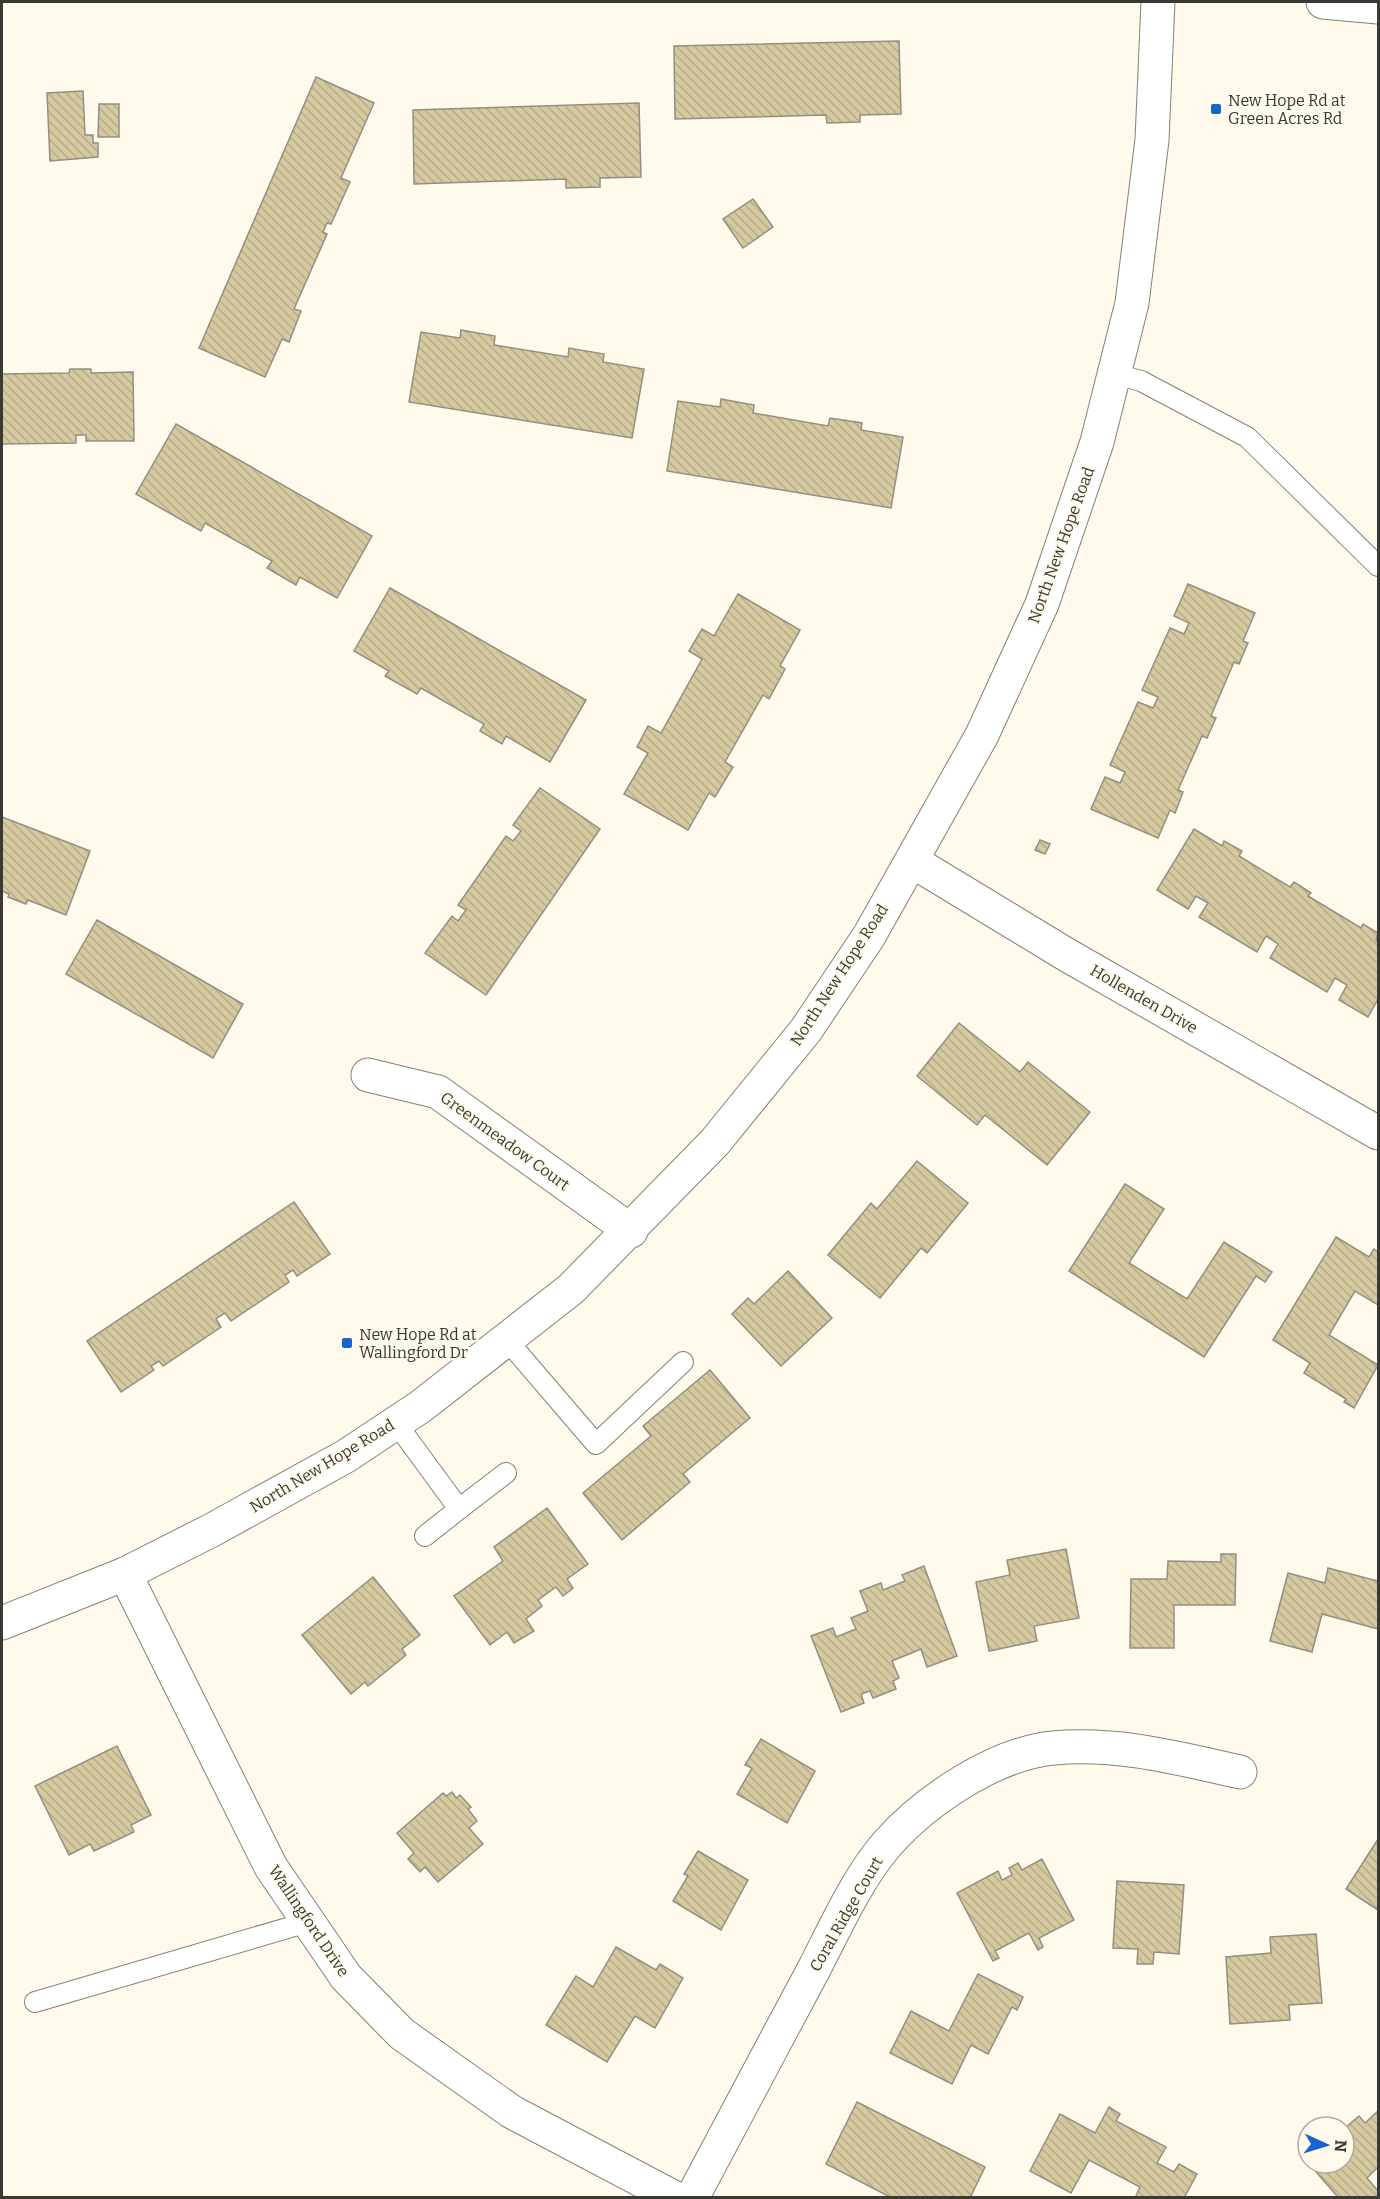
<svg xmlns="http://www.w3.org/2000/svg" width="1380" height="2199" font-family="Bitter,serif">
  <defs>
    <pattern id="building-back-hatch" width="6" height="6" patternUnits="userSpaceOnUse" patternTransform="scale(1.5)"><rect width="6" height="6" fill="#d5c9a0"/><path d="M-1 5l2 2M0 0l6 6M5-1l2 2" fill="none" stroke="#b8ad8a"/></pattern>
  </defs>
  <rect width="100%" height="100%" fill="#fffaeb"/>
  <!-- building -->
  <g fill="url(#building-back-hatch)" stroke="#938f81" stroke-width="1.5">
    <path d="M899 41 901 114 860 115V122L827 123 826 115 675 119 674 46Z"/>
    <path d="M316 77 374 103 341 178 350 182 331 224 327 223 323 232 327 234 294 309 301 311 289 342 282 339 265 377 199 348Z"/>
    <path d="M83 91 85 135H93V143H98V157L50 161 47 93Z"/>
    <path d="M639 103 641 177 600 178V187L566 188V179L414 184 413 110Z"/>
    <path d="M99 104H119V137H98Z"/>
    <path d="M753 199 773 227 743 248 723 219Z"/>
    <path d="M461 330 495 336 494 345 568 357 569 348 604 354 603 362 644 369 632 438 409 402 421 332 460 338Z"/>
    <path d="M70 369H91V373L133 372 134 441H86V435H76V443L2 444V374L69 373Z"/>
    <path d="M721 399 754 405 753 413 828 426 830 418 862 423 861 430 903 437 891 508 667 471 678 401 720 407Z"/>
    <path d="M176 424 372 536 337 598 300 577 296 585 267 568 272 561 205 523 201 531 136 494Z"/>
    <path d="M1188 584 1255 613 1243 641 1248 643 1239 664 1234 662 1211 716 1216 718 1207 738 1202 736 1178 790 1183 792 1177 808 1175 813 1170 810 1158 838 1091 809 1105 777 1120 783 1125 772 1110 765 1138 702 1153 708 1158 697 1142 690 1170 628 1184 634 1189 623 1174 616Z"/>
    <path d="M390 588 586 700 550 762 506 736 502 744 480 731 484 724 421 688 417 694 385 676 389 671 354 651Z"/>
    <path d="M738 594 800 630 780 666 785 669 769 699 763 695 725 762 733 767 715 797 709 793 688 830 624 794 648 753 637 747 648 726 661 733 702 659 689 651 702 629 714 636Z"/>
    <path d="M540 788 600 829 486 995 425 953 452 916 458 921 466 910 458 905 506 836 513 841 521 831 513 825Z"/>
    <path d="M2 817 90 851 66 915 28 900 26 904 8 897 9 894 2 891Z"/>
    <path d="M1194 829 1222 846 1224 841 1242 851 1239 856 1290 887 1294 882 1311 893 1308 896 1361 928 1363 924 1378 933 1376 940 1378 942V999L1368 1017 1339 1000 1347 985 1335 978 1327 992 1270 958 1278 944 1266 936 1257 952 1199 917 1208 903 1196 896 1188 909 1157 890Z"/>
    <path d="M1040 840 1050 844 1045 854 1035 850Z"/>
    <path d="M97 920 243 1004 213 1058 66 974Z"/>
    <path d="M959 1023 1020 1072 1028 1062 1090 1112 1047 1165 985 1115 977 1125 917 1076Z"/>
    <path d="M917 1161 968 1203 927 1253 921 1248 880 1298 828 1255 871 1203 877 1209Z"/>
    <path d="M1125 1184 1164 1209 1129 1263 1187 1299 1224 1242 1272 1272 1265 1282 1256 1276 1204 1357 1069 1271Z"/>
    <path d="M294 1202 330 1254 297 1276 293 1270 285 1275 289 1282 231 1321 225 1313 216 1319 221 1327 163 1366 159 1361 151 1366 154 1370 121 1392 87 1341Z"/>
    <path d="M1336 1237 1369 1257 1374 1249 1378 1252V1305L1355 1291 1329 1335 1378 1365 1354 1408 1344 1402 1346 1399 1304 1373 1310 1363 1273 1340Z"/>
    <path d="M788 1271 832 1318 781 1366 732 1314 748 1298 754 1304Z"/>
    <path d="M710 1370 750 1418 683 1474 690 1482 622 1540 583 1493 651 1436 643 1426Z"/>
    <path d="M547 1508 588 1564 567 1579 573 1588 563 1596 556 1587 538 1600 542 1606 526 1619 534 1631 514 1643 507 1632 490 1645 454 1596 503 1561 494 1547Z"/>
    <path d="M1066 1549 1079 1618 1034 1626 1037 1641 989 1651 976 1582 1010 1575 1007 1560Z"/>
    <path d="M1221 1554H1236L1235 1605H1174V1648H1130L1131 1579H1167L1168 1561 1221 1562Z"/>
    <path d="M924 1566 957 1656 927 1667 921 1649 892 1661 899 1678 893 1681 896 1689 873 1698 870 1691 861 1694 864 1703 841 1712 811 1636 833 1628 836 1637 856 1629 851 1618 868 1611 860 1591 881 1583 883 1590 905 1581 902 1575Z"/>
    <path d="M1328 1568 1378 1581V1629L1322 1614 1312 1652 1270 1641 1288 1573 1325 1583Z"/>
    <path d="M373 1577 420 1635 402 1649 406 1655 368 1686 365 1682 351 1694 302 1635Z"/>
    <path d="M761 1739 815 1771 787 1823 737 1794 752 1768 745 1765Z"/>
    <path d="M117 1746 151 1815 131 1825 134 1832 94 1851 90 1844 69 1855 35 1786Z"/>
    <path d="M452 1792 456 1798 460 1795 471 1807 468 1809 477 1821 469 1828 483 1844 438 1882 425 1867 420 1872 408 1859 414 1853 397 1833 443 1793 446 1796Z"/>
    <path d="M1378 1839V1910L1346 1889Z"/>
    <path d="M698 1851 748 1880 721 1930 673 1901 688 1876 684 1874Z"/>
    <path d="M1042 1859 1074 1920 1039 1938 1043 1947 1038 1950 1029 1933 995 1951 999 1958 993 1961 957 1893 998 1871 1002 1880 1012 1875 1009 1868 1018 1863 1022 1870Z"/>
    <path d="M1117 1881 1184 1885 1179 1954 1154 1952 1153 1964H1137L1138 1949 1113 1948Z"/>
    <path d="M1316 1934 1322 2003 1289 2005 1290 2020 1230 2024 1226 1957 1271 1953 1270 1937Z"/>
    <path d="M616 1947 656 1970 660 1964 683 1978 655 2028 635 2016 607 2062 546 2025 576 1976 593 1987Z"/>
    <path d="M978 1974 1023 1997 1017 2010 1012 2007 988 2054 971 2045 952 2084 890 2053 911 2011 949 2031Z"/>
    <path d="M857 2102 985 2167 970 2198H892L826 2164Z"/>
    <path d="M1109 2107 1120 2114 1116 2121 1166 2147 1157 2163 1174 2172 1179 2164 1197 2174 1184 2198H1135L1140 2187 1089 2160 1071 2193 1030 2171 1060 2114 1095 2133Z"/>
    <path d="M1378 2111V2167L1367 2178 1378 2191V2198H1335L1337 2196 1311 2166 1315 2163H1344V2137L1346 2135 1344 2129 1359 2116 1365 2123Z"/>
  </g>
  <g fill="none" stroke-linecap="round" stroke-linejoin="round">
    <defs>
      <g id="lane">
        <path d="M1115 374 1141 381 1247 437 1378 566"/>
        <path d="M506 1339 596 1444 683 1362"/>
        <path d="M396 1423 459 1509 506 1473"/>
        <path d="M425 1536 459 1509"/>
        <path d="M35 2002 308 1922"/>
      </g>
      <g id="street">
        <path d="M1323 2 1378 7"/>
        <path d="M368 1075 438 1092 631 1231"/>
        <path d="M125 1574 271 1867 346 1977 402 2034 512 2112 675 2198"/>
        <path d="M692 2198C733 2121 773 2045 814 1969 834 1930 858 1877 887 1844 925 1801 994 1754 1053 1748 1117 1742 1178 1758 1240 1772"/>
      </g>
      <path id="secondary" d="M912 861 1067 955 1378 1133"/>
      <path id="primary" d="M2 1623 125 1574 212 1530 346 1456 420 1407 571 1289 715 1142 806 1030 869 936 982 735 1042 604 1097 442 1132 303 1152 140 1158 2"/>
    </defs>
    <!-- lane casing -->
    <use href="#lane" stroke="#858173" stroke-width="22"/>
    <!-- street casing -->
    <use href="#street" stroke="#858173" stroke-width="35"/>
    <!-- secondary casing -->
    <use href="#secondary" stroke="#858173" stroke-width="35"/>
    <!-- primary casing -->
    <use href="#primary" stroke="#858173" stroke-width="35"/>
    <!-- lane -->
    <use href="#lane" stroke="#fff" stroke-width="20"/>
    <!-- street -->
    <use href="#street" stroke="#fff" stroke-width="33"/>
    <!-- secondary -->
    <use href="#secondary" stroke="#fff" stroke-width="33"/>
    <!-- primary -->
    <use href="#primary" stroke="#fff" stroke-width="33"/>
  </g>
  <!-- markers -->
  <g fill="#1564cf" stroke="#fffaeb" stroke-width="2">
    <rect x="1210" y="103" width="12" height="12" rx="3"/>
    <rect x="341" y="1337" width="12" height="12" rx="3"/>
  </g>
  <g text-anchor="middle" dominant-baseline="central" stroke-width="4.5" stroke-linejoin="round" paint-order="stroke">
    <!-- poi labels -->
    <g font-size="16" fill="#3b3933" stroke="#fffaeb" text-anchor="start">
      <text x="1228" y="100">New Hope Rd at<tspan x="1228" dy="18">Green Acres Rd</tspan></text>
      <text x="359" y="1334">New Hope Rd at<tspan x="359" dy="18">Wallingford Dr</tspan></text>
    </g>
    <!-- street labels -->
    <g font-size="16" fill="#3b3933" stroke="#fffaeb">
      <text transform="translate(1061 545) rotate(-70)">North New Hope Road</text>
      <text transform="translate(839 975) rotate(-57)">North New Hope Road</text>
      <text transform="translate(1144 999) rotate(30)">Hollenden Drive</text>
      <text transform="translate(505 1141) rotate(36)">Greenmeadow Court</text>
      <text transform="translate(322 1466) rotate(-31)">North New Hope Road</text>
      <text transform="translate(846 1914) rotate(-60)">Coral Ridge Court</text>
      <text transform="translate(309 1921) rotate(56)">Wallingford Drive</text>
    </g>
  </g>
  <!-- border -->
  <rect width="1380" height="2199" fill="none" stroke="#3b3933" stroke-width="6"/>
  <!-- north arrow -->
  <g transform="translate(1326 2145) rotate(94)"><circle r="28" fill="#fffaeb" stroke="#b1ada1" stroke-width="1.5"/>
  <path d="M0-4.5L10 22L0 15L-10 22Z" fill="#1564cf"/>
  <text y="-9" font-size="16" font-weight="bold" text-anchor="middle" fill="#3b3933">N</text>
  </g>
</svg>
